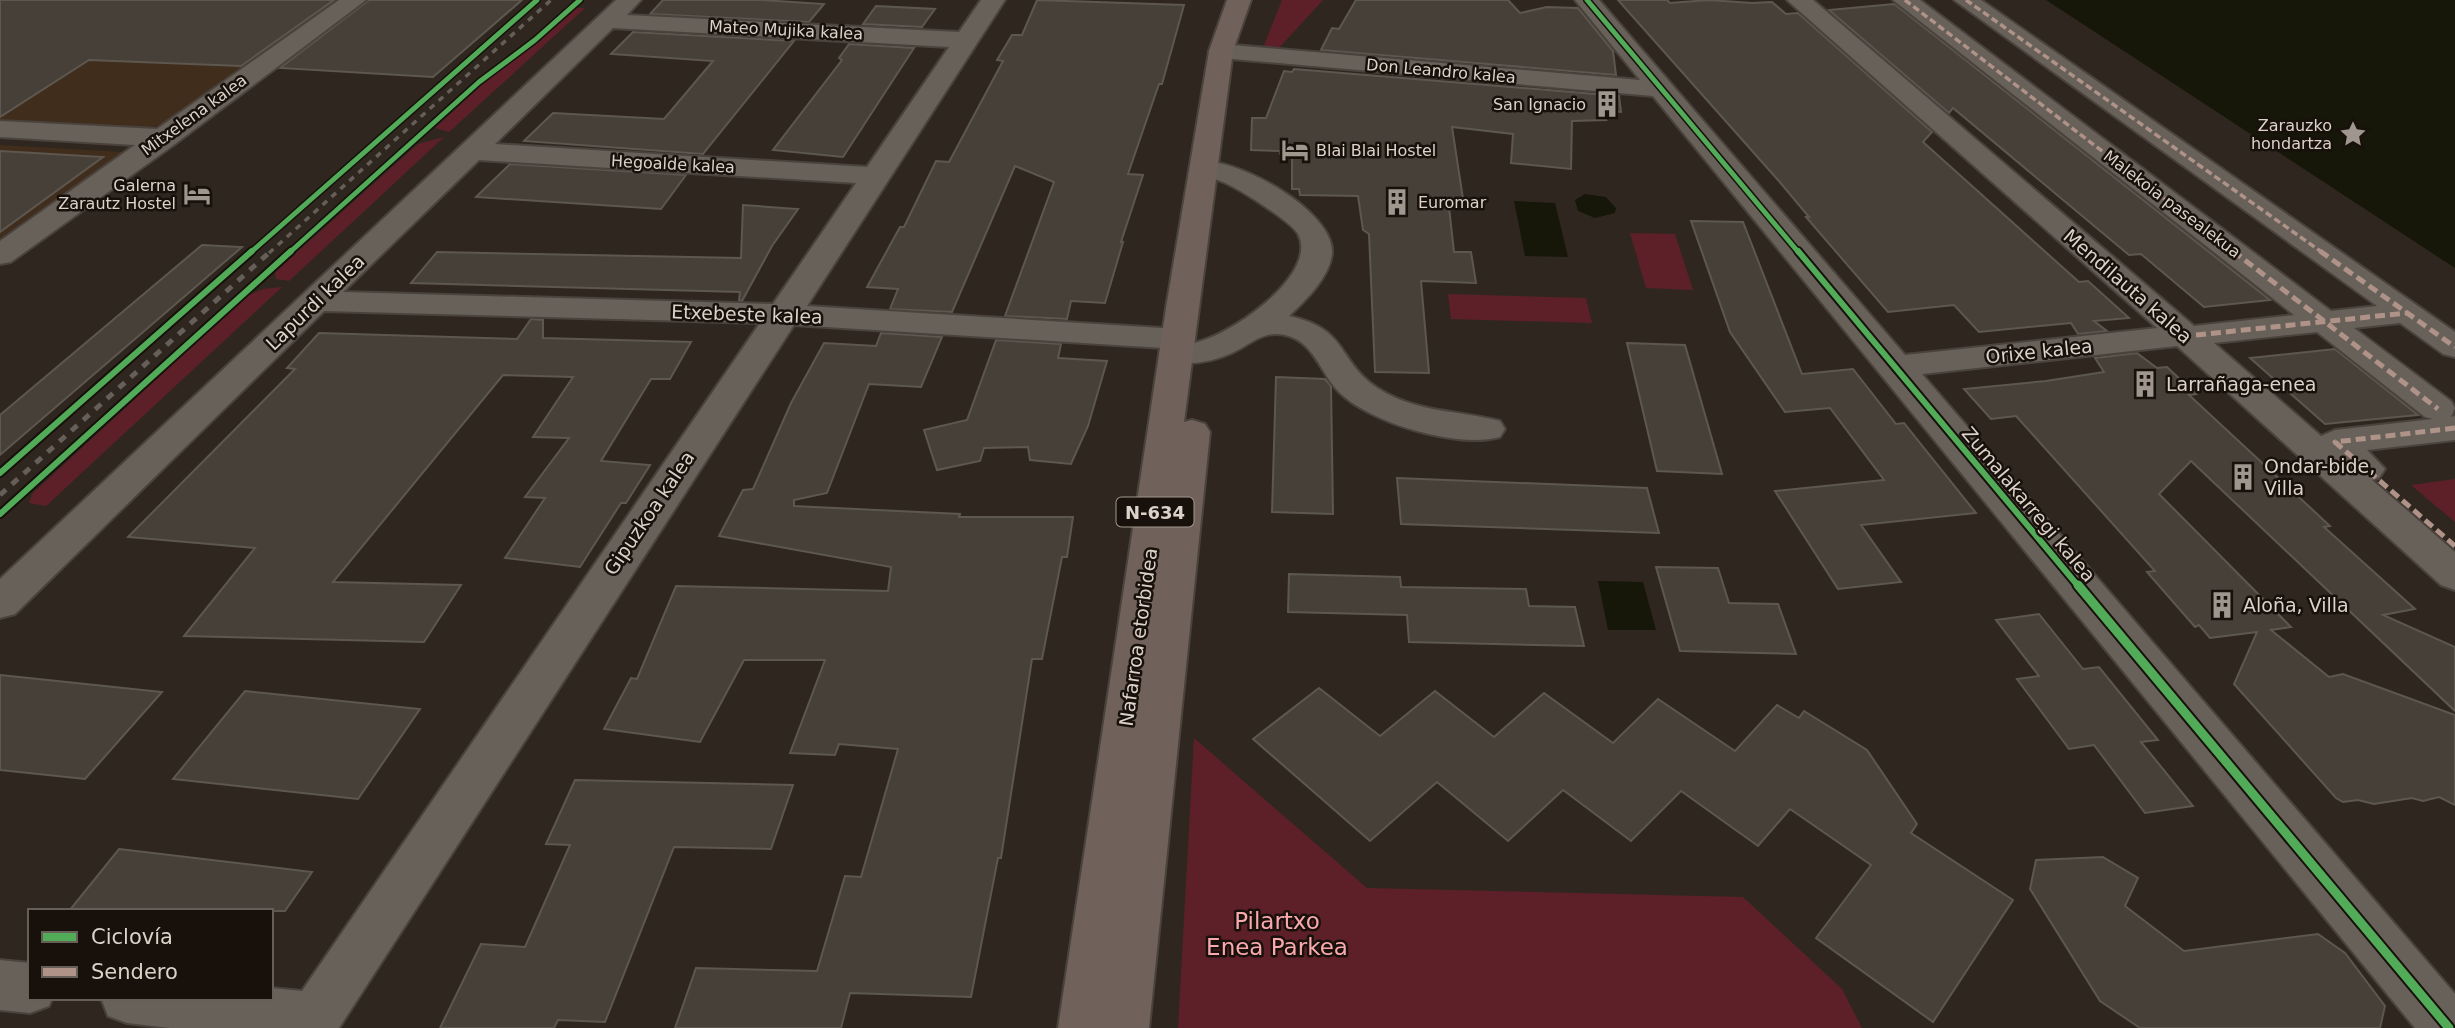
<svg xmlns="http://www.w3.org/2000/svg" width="2455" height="1028" font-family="'DejaVu Sans',sans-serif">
  <rect width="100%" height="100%" fill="#2f271f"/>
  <!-- built -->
  <g fill="#402d1c">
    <path d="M0 0H339L173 119 145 130 0 122Z"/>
    <path d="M0 145 123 152 0 238Z"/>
  </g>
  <!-- green -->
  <g fill="#5d2028">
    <path d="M1282 0H1323L1278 49 1263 48Z"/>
    <path d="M574 8H585L449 132 435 128 560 13Z"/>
    <path d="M444 137 289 281 276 279 275 272 418 144Z"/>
    <path d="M1630 233 1675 234 1693 290 1646 288Z"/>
    <path d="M282 287 46 506 29 503 32 494 245 297 263 289Z"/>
    <path d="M1448 294 1586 298 1592 323 1451 319Z"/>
    <path d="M2455 479V522L2411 485Z"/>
    <path d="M1194 738 1367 888 1743 897 1842 989 1862 1028H1178Z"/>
  </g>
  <!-- water -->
  <g fill="#161609">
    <path d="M2046 0H2455V268Z"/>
    <path d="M1585 194 1606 197 1616 208 1615 213 1595 218 1578 211 1575 200Z"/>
    <path d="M1514 201 1555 203 1568 257 1525 256Z"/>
    <path d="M1598 581 1643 582 1656 630H1608Z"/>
  </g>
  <!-- building -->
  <g fill="#464039" stroke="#5d574f" stroke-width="2">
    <path d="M0 0H334L241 66 89 60 0 117Z"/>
    <path d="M369 0H522L433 77 280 68Z"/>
    <path d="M663 0H761L824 4 809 22 650 14Z"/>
    <path d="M1037 0 1184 5 1162 84H1159L1128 174 1143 175 1121 242H1123L1105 303 1071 301 1067 319 1005 316 1054 182 1015 166 952 312 890 309 898 289 867 287 900 227H904L936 161 949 162 1003 61 997 60 1012 35H1022Z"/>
    <path d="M1356 0H1508L1520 13 1547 7 1578 8 1613 51 1616 75 1321 50 1332 28 1339 29Z"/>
    <path d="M1618 0H1667L1670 3 1709 0 1752 3 1772 2 1786 14 1798 13 1932 132 1923 142 2079 282 2088 281 2129 318 2094 321 2107 331 2078 334 2071 323 1979 332 1954 305 1888 312 1806 217H1809L1778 180Z"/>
    <path d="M1894 4 1897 6 2270 300 2204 307 2141 254 2129 255 1953 108 1949 113 1829 10Z"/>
    <path d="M876 6 935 9 922 27 863 24Z"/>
    <path d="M633 32 794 41 703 154 524 141 553 113 664 119 713 61 611 54Z"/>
    <path d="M849 44 914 48 843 157 773 150 842 60 839 58Z"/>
    <path d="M1294 69 1619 96 1621 112 1599 110 1606 120 1572 121 1571 169 1511 163 1513 134 1452 127 1463 199 1448 198 1454 252H1471L1476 283 1421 281 1429 373 1375 372 1369 234 1363 230 1358 196 1300 195 1299 189H1292V154H1280V151L1251 150 1252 118H1266L1284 71 1292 72Z"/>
    <path d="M0 151 103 157 0 232Z"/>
    <path d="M510 164 686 175 661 209 476 197Z"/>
    <path d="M743 205 798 209 772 246 742 301 739 300 740 292 411 283 437 252 741 258Z"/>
    <path d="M1691 221 1743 222 1802 374 1853 369 1896 424 1904 423 1976 513 1861 525 1901 582 1838 589 1775 491 1884 480 1830 408 1785 412 1730 332Z"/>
    <path d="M202 245 242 247 0 455V415Z"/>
    <path d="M531 319 543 320V338L691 342 670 379H651L601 461 650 465 626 503H621L580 567 505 558 545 498 525 497 569 438 533 437 573 377 503 375 333 582 461 585 424 642 184 636 255 548 128 537 295 369 287 368 319 333 517 339Z"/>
    <path d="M881 333 942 337 921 387 869 384 827 493 794 500V506L960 514 959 517H1073L1067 557H1062L1042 659H1032L1001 858H998L971 997 850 993 841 1028H675L696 968 817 971 845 876 861 877 898 749 839 744 835 755 790 753 825 660H744L700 742 604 729 631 678 637 679 676 586 888 591 891 567 719 536 743 490 753 489 791 403 824 343 876 346Z"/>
    <path d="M996 340 1061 344 1058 358 1107 361 1088 426 1071 464 1030 460 1028 447 984 448 980 461 937 470 924 430 967 420Z"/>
    <path d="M1627 343 1685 345 1722 474 1657 471Z"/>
    <path d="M2335 349 2418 415 2325 424 2250 358Z"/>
    <path d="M2137 353 2157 368 2167 367 2196 394 2189 395 2330 526 2324 527 2415 609 2383 615 2455 647V711L2191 461 2159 494 2291 627 2271 630 2329 677 2343 674 2455 715V805L2439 797 2423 801 2412 798 2374 804 2358 800 2343 802 2336 798 2234 684 2257 632 2210 638 2199 625 2195 627 2147 572 2155 571 2016 416 1991 419 1964 389 2046 381 2104 372 2095 358Z"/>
    <path d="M1276 377 1325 379 1331 386 1333 514 1272 512Z"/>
    <path d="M1397 478 1647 488 1659 533 1401 524Z"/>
    <path d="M1656 567 1718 568 1729 603 1778 604 1796 654 1680 651Z"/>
    <path d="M1289 574 1400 577 1401 587 1526 589 1529 606 1575 607 1584 646 1409 642 1407 615 1288 612Z"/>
    <path d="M2039 614 2083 669 2099 667 2158 740 2141 742 2193 806 2145 813 2094 745 2069 749 2017 679 2039 676 1996 620Z"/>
    <path d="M0 675 162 692 85 779 0 770Z"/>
    <path d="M1319 688 1380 736 1435 691 1494 737 1544 693 1613 743 1658 699 1735 751 1777 705 1799 718 1804 711 1867 750 1917 824 1911 833 2013 900 1933 1022 1816 938 1871 865 1790 809 1758 846 1681 791 1631 841 1563 790 1508 841 1437 782 1370 841 1253 739Z"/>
    <path d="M245 691 420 709 358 799 173 779Z"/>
    <path d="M575 780 793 785 771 849 674 847 605 1022 558 1020 554 1028H440L481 944 525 947 570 845 546 844Z"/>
    <path d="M119 849 312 872 285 911H69Z"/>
    <path d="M2103 857 2138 878 2125 906 2184 951 2318 934 2345 953 2385 1006 2380 1028H2140L2100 1001 2030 889 2036 860Z"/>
  </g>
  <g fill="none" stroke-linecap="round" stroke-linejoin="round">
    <defs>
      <g id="minor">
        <path d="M339 0H366L175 144 11 262 0 264V241L135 145 0 137V121L157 129Z"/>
        <path d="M616 0H641L627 15 959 32 981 0H1005L807 306 1178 329 1190 332 1195 339 1192 343C1226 339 1320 275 1298 234 1292 222 1238 188 1223 182 1212 177 1197 178 1190 168L1194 162C1231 153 1336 211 1332 254 1329 278 1306 300 1289 316 1350 329 1336 361 1379 389 1417 413 1458 410 1500 421L1505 429 1500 437C1458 449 1370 423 1339 392 1320 373 1314 341 1285 335 1263 330 1251 344 1232 353 1210 363 1188 366 1164 360L1159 353 1163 348 794 325 339 1028H170L127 1023 108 1016 101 998H271V988L302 991 760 323 324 311 15 614 0 618V579ZM613 28 949 47 867 167 495 144ZM479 160 856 183 773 304 343 292Z"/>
        <path d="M1575 0H1599L1905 355 2157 328 1787 0H1813L2194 326 2294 315 1893 0H1920L2331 311 2377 306 1954 0H1981L2455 332V357L2443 354 2400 323 2354 328 2451 401 2455 408 2451 417 2455 416V440L2367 450 2385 469 2379 478 2372 480 2455 552V590L2441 585 2177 346 1922 374 2455 994V1028H2415L1653 96 1221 58 1212 56 1209 51 1212 46 1221 44 1640 80ZM2317 332 2425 417 2433 419 2335 430 2321 436 2214 343Z"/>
        <path d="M0 960 30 963V998H52L49 1006 30 1013 0 1010Z"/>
      </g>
      <path id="highway" d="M1227 0H1251L1233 51 1184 422 1192 420 1205 424 1210 432 1149 1028H1058L1166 308 1209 51Z"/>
    </defs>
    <!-- minor casing -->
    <use href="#minor" stroke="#4a423c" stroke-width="4"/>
    <!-- highway casing -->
    <use href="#highway" stroke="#4a423c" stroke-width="4"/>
    <!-- minor -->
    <use href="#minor" fill="#67615a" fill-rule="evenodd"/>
    <!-- highway -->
    <use href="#highway" fill="#70615a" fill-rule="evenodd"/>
    <!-- rail-far1 -->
    <path stroke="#655e59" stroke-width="3.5" stroke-dasharray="6 6" stroke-linecap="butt" d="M269 253 551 0"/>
    <!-- rail -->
    <path stroke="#655e59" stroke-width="5" stroke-dasharray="8 8" stroke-linecap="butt" d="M0 495 271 251"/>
    <!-- quiet-far1 -->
    <g stroke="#af9288" stroke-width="3.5" stroke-dasharray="7 3.5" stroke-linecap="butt">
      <path d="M1905 0 2235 253"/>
      <path d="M1966 0 2323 253"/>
    </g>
    <!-- quiet -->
    <g stroke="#af9288" stroke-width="5" stroke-dasharray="10 5" stroke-linecap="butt">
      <path d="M2233 251 2438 409"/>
      <path d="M2320 251 2455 347"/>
      <path d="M2196 335 2407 313"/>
      <path d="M2455 428 2335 442 2455 546"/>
    </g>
    <defs>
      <g id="cycleway-far2">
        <path d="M1587 0 1799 253"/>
        <path d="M250 253 537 0"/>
        <path d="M289 253 479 82 535 40 580 0"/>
      </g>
      <g id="cycleway-far1">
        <path d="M1798 251 2079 587"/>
        <path d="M0 473 252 251"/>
        <path d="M0 514 291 251"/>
      </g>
      <path id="cycleway" d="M2078 585 2449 1028"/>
    </defs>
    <!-- cycleway-far2 casing -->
    <use href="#cycleway-far2" stroke="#18110b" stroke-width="8"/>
    <!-- cycleway-far1 casing -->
    <use href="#cycleway-far1" stroke="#18110b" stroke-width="10"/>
    <!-- cycleway casing -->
    <use href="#cycleway" stroke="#18110b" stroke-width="13"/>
    <!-- cycleway-far2 -->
    <use href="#cycleway-far2" stroke="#51ab58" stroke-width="5"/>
    <!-- cycleway-far1 -->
    <use href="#cycleway-far1" stroke="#51ab58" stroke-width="6"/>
    <!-- cycleway -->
    <use href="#cycleway" stroke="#51ab58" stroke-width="9"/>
  </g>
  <!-- icons -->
  <defs>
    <symbol id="building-bare" viewBox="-9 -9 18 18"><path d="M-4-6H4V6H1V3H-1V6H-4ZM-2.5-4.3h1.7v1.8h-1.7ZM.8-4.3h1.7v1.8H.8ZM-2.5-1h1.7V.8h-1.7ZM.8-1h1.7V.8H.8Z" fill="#9f968e" stroke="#18110b" stroke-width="2.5" paint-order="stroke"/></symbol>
    <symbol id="sight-bare" viewBox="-9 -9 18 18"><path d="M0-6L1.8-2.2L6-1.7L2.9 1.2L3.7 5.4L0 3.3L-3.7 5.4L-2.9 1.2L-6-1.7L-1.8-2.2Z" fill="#9f968e" stroke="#18110b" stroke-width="2.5" paint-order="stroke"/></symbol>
    <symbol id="hotel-bare" viewBox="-9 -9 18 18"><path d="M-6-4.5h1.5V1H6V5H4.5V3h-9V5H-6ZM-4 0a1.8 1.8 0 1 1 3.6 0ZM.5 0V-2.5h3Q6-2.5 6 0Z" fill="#9f968e" stroke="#18110b" stroke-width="2.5" paint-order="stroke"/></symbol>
  </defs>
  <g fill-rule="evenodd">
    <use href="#building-bare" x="1588" y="85" width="38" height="38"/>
    <use href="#sight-bare" x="2334" y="115" width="38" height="38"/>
    <use href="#hotel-bare" x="1276" y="131" width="38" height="38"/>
    <use href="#hotel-bare" x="178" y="175" width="38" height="38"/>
    <use href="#building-bare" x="1378" y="183" width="38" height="38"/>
    <use href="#building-bare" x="2126" y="365" width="38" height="38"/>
    <use href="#building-bare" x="2224" y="458" width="38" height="38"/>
    <use href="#building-bare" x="2203" y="586" width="38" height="38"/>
  </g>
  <g text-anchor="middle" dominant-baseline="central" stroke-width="5" stroke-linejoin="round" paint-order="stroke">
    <!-- far-street labels -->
    <g font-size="16" fill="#dcd2c9" stroke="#18110b">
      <text transform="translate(786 30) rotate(3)">Mateo Mujika kalea</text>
      <text transform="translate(1441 71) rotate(5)">Don Leandro kalea</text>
      <text transform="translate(194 115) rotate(-36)">Mitxelena kalea</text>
      <text transform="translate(673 164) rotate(3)">Hegoalde kalea</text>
      <text transform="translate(2172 204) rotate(37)">Malekoia pasealekua</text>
    </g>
    <!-- far-poi labels -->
    <g font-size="16" fill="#dcd2c9" stroke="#18110b" text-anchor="end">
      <text x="1586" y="104">San Ignacio</text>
      <text x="2332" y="125">Zarauzko<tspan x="2332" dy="18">hondartza</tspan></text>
      <text x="1316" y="150" text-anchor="start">Blai Blai Hostel</text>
      <text x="176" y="185">Galerna<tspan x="176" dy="18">Zarautz Hostel</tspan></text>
      <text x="1418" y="202" text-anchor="start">Euromar</text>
    </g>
    <!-- shield labels -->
    <rect fill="#18110b" stroke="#a19890" stroke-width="2" x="1116.5" y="497.5" width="77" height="29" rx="5"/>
    <g font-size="18" font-weight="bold" fill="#dcd2c9">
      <text x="1155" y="512">N-634</text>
    </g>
    <!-- street labels -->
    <g font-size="19" fill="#dcd2c9" stroke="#18110b">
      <text transform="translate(2128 286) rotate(41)">Mendilauta kalea</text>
      <text transform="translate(315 302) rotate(-44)">Lapurdi kalea</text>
      <text transform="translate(747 314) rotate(2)">Etxebeste kalea</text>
      <text transform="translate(2039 351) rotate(-6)">Orixe kalea</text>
      <text transform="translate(2029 504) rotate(50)">Zumalakarregi kalea</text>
      <text transform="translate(649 513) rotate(-56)">Gipuzkoa kalea</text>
      <text transform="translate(1138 637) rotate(-82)">Nafarroa etorbidea</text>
    </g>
    <!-- poi labels -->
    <g font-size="19" fill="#dcd2c9" stroke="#18110b" text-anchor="start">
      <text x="2166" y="384">Larrañaga-enea</text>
      <text x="2264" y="466">Ondar-bide,<tspan x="2264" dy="22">Villa</tspan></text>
      <text x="2243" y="605">Aloña, Villa</text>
    </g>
    <!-- near-park labels -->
    <g font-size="23" fill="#f9a8ad" stroke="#18110b">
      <text x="1277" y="921">Pilartxo<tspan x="1277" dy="26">Enea Parkea</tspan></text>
    </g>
  </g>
  <!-- legend -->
  <rect x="28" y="909" width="245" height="91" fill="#18110b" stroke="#665e57" stroke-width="2"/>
  <rect x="42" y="932" width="35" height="10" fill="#51ab58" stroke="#665e57" stroke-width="2"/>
  <text x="91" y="944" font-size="21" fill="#dcd2c9">Ciclovía</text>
  <rect x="42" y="967" width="35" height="10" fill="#af9288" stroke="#665e57" stroke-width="2"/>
  <text x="91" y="979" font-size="21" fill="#dcd2c9">Sendero</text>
</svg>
